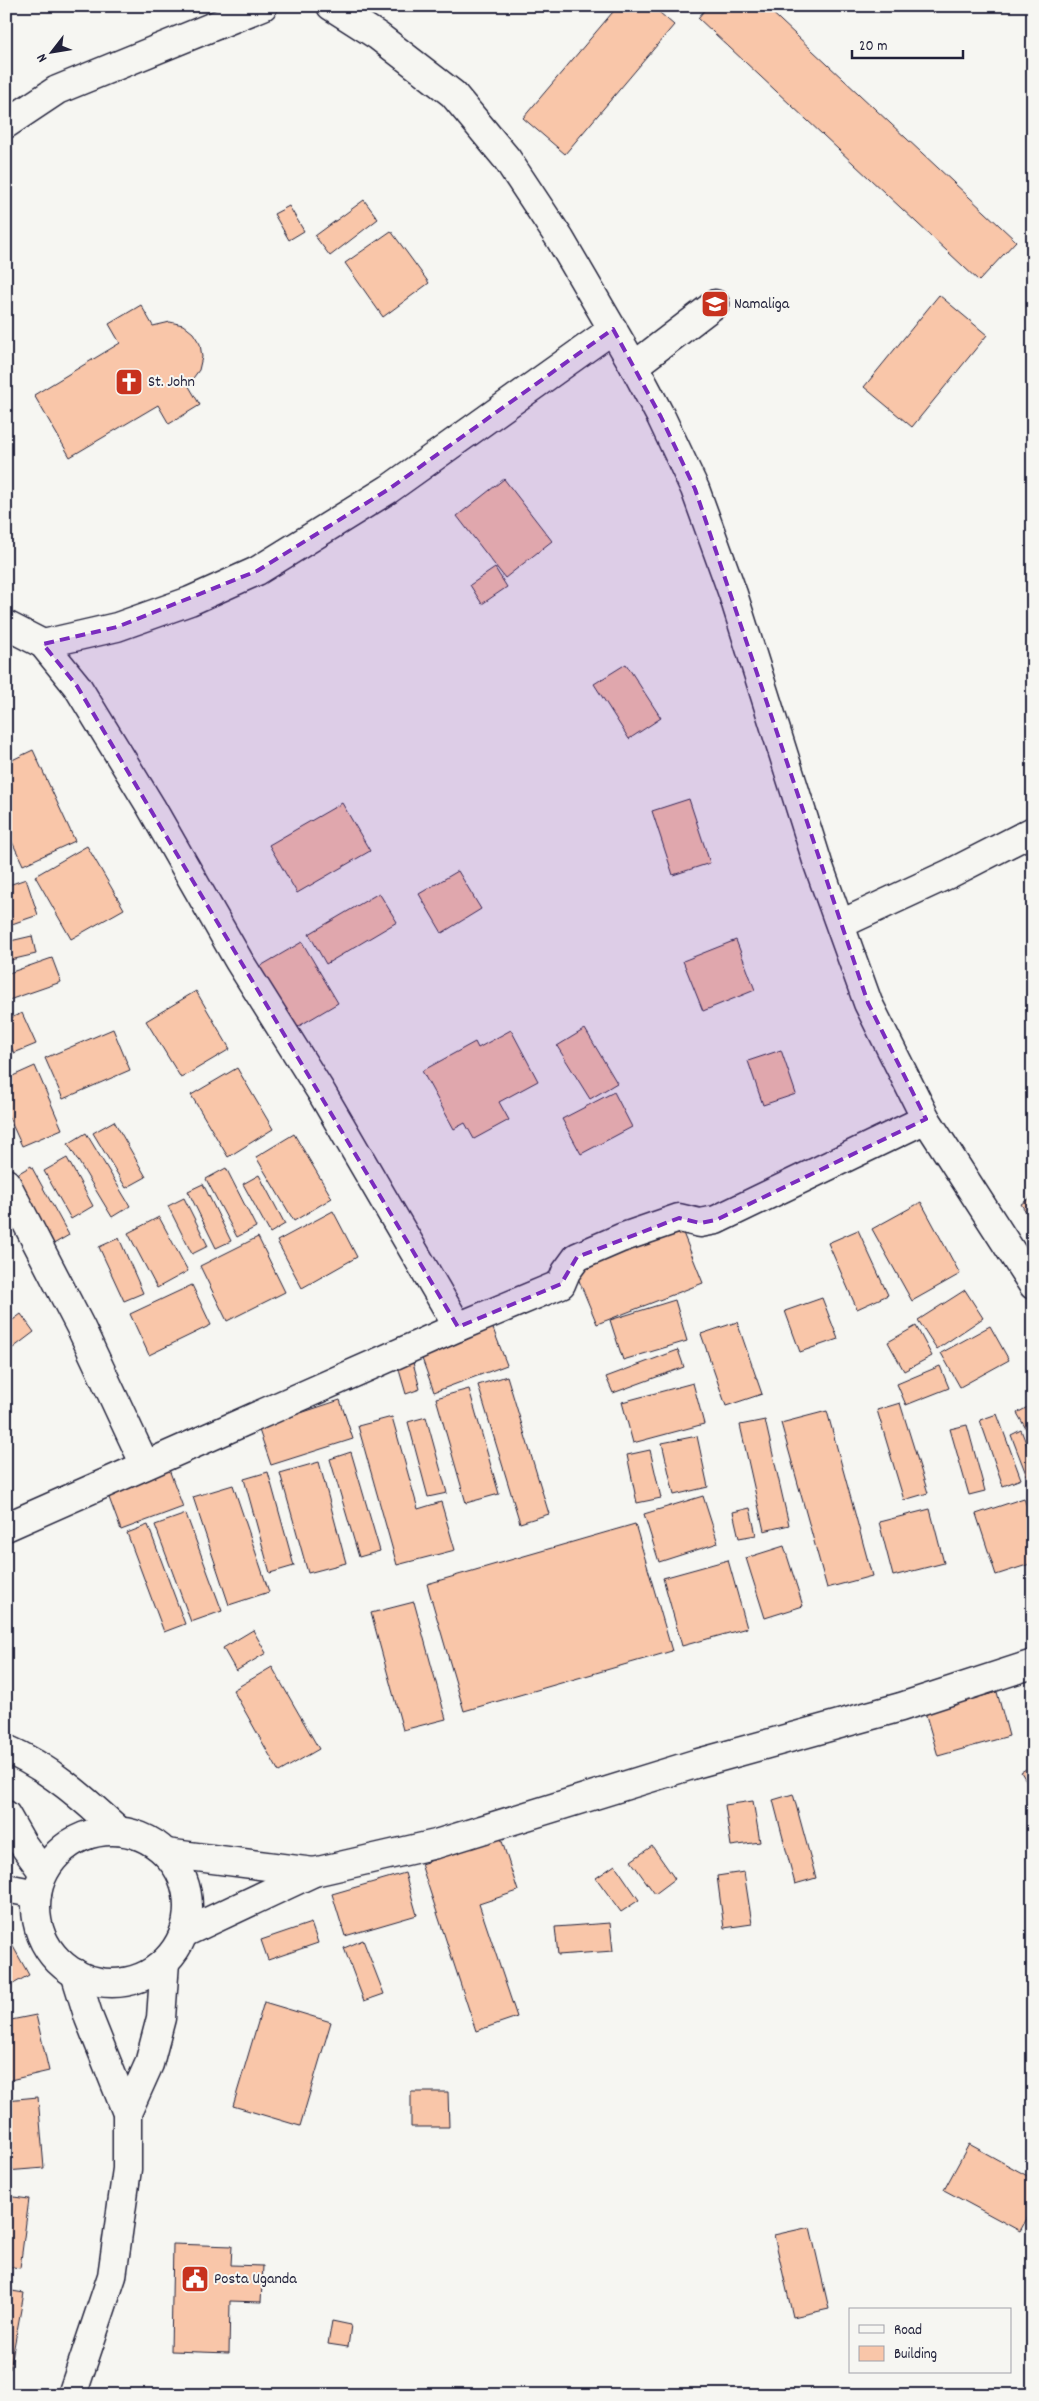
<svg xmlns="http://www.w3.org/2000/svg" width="1039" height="2401" font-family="Dekko,sans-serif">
  <rect width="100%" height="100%" fill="#f6f6f2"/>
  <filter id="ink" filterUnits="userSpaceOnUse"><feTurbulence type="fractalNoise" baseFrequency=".02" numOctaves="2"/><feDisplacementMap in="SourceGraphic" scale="10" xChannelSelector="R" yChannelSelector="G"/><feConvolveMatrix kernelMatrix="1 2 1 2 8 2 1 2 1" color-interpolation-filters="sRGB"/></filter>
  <g filter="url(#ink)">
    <!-- building -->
    <g fill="#f9c6a9" stroke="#22223b">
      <path d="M618 6H652L674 25 565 154 523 118Z"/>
      <path d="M708 6H765L1016 241 979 281 698 18Z"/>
      <path d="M364 200 378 219 330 256 315 236Z"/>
      <path d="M289 206 304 231 289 240 274 214Z"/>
      <path d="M391 231 429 283 383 317 345 263Z"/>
      <path d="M939 295 987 335 912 427 864 387Z"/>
      <path d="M141 305 153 326 170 322 183 325 193 333 200 344 202 357 199 370 191 381 187 383 200 405 169 424 158 405 70 457 34 395 120 343 109 324Z"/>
      <path d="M504 479 552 541 505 578 457 516Z"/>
      <path d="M495 568 507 587 482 604 470 585Z"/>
      <path d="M626 664 661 718 629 739 594 684Z"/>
      <path d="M33 750 75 841 23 865 6 829V763Z"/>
      <path d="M689 799 710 863 673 875 652 811Z"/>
      <path d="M342 803 370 851 297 893 269 845Z"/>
      <path d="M87 846 124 909 71 939 35 876Z"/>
      <path d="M458 871 481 909 442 933 419 894Z"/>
      <path d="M26 879 38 915 6 926V886Z"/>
      <path d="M379 893 397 922 326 964 309 934Z"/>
      <path d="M32 936 36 954 6 961V942Z"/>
      <path d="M736 940 755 990 703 1011 683 961Z"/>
      <path d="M302 942 338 1003 294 1029 257 968Z"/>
      <path d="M52 958 61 982 6 1001V974Z"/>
      <path d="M196 991 230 1049 181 1078 146 1021Z"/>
      <path d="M22 1013 36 1044 14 1053 6 1037V1020Z"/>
      <path d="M113 1029 130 1070 63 1099 45 1058Z"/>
      <path d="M585 1029 617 1083 590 1099 557 1046Z"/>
      <path d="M511 1030 538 1081 499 1102 509 1120 474 1139 465 1123 454 1129 422 1071 475 1042 478 1048Z"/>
      <path d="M781 1050 796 1094 763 1105 748 1061Z"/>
      <path d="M35 1066 62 1129 22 1146 6 1111V1079Z"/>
      <path d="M237 1068 273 1129 228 1157 191 1095Z"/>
      <path d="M614 1092 632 1127 581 1154 562 1119Z"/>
      <path d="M114 1121 146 1177 126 1188 93 1133Z"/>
      <path d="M86 1133 130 1206 112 1217 68 1144Z"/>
      <path d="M294 1134 332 1198 294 1221 256 1157Z"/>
      <path d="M67 1158 93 1206 71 1219 44 1171Z"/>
      <path d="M31 1166 69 1235 45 1249 7 1180Z"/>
      <path d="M226 1168 256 1227 237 1237 206 1179Z"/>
      <path d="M259 1175 285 1224 270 1233 243 1184Z"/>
      <path d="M203 1184 231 1241 216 1248 188 1191Z"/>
      <path d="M1033 1196V1223L1021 1204Z"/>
      <path d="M184 1198 208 1246 192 1254 168 1206Z"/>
      <path d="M921 1202 960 1274 912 1301 872 1229Z"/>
      <path d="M333 1211 357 1257 302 1288 277 1241Z"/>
      <path d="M159 1217 188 1271 157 1288 128 1233Z"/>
      <path d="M679 1223 703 1283 597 1324 573 1266Z"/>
      <path d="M858 1230 888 1295 857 1309 828 1243Z"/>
      <path d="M258 1237 285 1292 227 1321 200 1266Z"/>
      <path d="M119 1238 143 1293 124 1301 99 1247Z"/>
      <path d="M192 1285 211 1325 149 1355 130 1314Z"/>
      <path d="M965 1290 983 1318 937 1349 918 1320Z"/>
      <path d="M822 1298 838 1339 800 1352 785 1311Z"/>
      <path d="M675 1300 687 1341 623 1360 610 1320Z"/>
      <path d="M21 1314 34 1332 9 1351 6 1347V1325Z"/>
      <path d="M737 1322 762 1394 726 1406 701 1334Z"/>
      <path d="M492 1326 507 1365 434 1392 420 1353Z"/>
      <path d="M916 1326 932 1356 904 1371 888 1342Z"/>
      <path d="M990 1326 1009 1360 960 1387 941 1353Z"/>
      <path d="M678 1350 684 1367 613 1393 606 1377Z"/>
      <path d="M412 1359 420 1389 406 1394 397 1363Z"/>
      <path d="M940 1366 949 1388 906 1405 897 1384Z"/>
      <path d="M507 1376 549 1514 520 1523 478 1385Z"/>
      <path d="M693 1383 704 1424 633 1443 622 1402Z"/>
      <path d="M469 1389 499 1494 466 1503 436 1398Z"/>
      <path d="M340 1400 353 1439 271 1465 258 1427Z"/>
      <path d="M900 1403 928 1493 904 1500 877 1410Z"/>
      <path d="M1033 1404V1441L1017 1413Z"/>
      <path d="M827 1411 872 1576 827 1588 781 1423Z"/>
      <path d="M997 1414 1021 1479 1003 1486 980 1420Z"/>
      <path d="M392 1417 418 1509 441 1502 455 1550 397 1565 358 1426Z"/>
      <path d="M426 1417 447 1493 428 1497 408 1422Z"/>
      <path d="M765 1420 789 1525 764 1531 740 1425Z"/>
      <path d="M967 1425 985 1491 969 1495 950 1429Z"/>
      <path d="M1021 1430 1033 1461V1492L1011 1435Z"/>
      <path d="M697 1436 708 1487 674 1495 662 1443Z"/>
      <path d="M650 1450 661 1498 637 1503 627 1455Z"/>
      <path d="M351 1452 380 1551 359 1557 330 1459Z"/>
      <path d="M319 1462 346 1563 308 1573 280 1473Z"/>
      <path d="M167 1464 183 1507 121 1530 105 1487Z"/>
      <path d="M268 1472 294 1566 270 1573 244 1479Z"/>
      <path d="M233 1485 269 1592 229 1605 193 1497Z"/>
      <path d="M703 1496 718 1543 659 1562 644 1514Z"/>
      <path d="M1024 1498 1033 1525V1563L996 1575 976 1514Z"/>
      <path d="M750 1508 756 1535 739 1538 733 1512Z"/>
      <path d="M930 1509 944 1563 893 1576 879 1522Z"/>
      <path d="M186 1514 222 1611 191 1622 155 1525Z"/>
      <path d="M635 1524 672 1651 464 1711 427 1584Z"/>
      <path d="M148 1525 185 1624 164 1632 127 1533Z"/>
      <path d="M784 1546 803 1606 765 1618 746 1558Z"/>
      <path d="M728 1560 747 1628 682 1646 663 1578Z"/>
      <path d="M414 1602 446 1719 403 1730 371 1613Z"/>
      <path d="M253 1630 266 1653 236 1671 223 1648Z"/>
      <path d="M272 1667 319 1749 279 1772 233 1690Z"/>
      <path d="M997 1692 1009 1736 938 1756 925 1712Z"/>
      <path d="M1033 1765V1792L1021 1772Z"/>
      <path d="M793 1794 816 1878 795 1884 773 1800Z"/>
      <path d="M753 1801 760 1842 731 1846 725 1805Z"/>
      <path d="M501 1838 518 1891 479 1904 517 2017 476 2031 421 1864Z"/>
      <path d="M652 1846 675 1879 655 1894 631 1861Z"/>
      <path d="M615 1865 639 1900 621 1912 596 1878Z"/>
      <path d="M744 1872 752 1924 724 1928 717 1876Z"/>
      <path d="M405 1873 417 1915 345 1936 332 1894Z"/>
      <path d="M311 1923 318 1943 268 1960 261 1940Z"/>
      <path d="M610 1923 613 1951 558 1955 555 1927Z"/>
      <path d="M6 1934 29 1975 6 1988Z"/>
      <path d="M363 1940 384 1994 364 2001 344 1948Z"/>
      <path d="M264 2002 331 2022 300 2126 233 2106Z"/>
      <path d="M36 2015 49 2071 6 2081V2021Z"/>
      <path d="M411 2092H448L449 2127H411Z"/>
      <path d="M38 2097 44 2168 6 2171V2100Z"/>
      <path d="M969 2144 1033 2179V2208L1020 2231 944 2190Z"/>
      <path d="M6 2196 29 2199 20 2268 6 2266Z"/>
      <path d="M810 2227 829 2309 793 2317 774 2235Z"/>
      <path d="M173 2244 232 2246 231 2265 263 2266 261 2302 230 2301 229 2353 171 2351Z"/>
      <path d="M6 2290 24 2293 10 2369 6 2368Z"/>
      <path d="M332 2321 351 2325 348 2347 328 2344Z"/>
    </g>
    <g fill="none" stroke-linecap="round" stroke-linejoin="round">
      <defs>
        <g id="street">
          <path d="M331 6 378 36 453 94 507 159 560 239 634 366 661 417 695 489 733 594 818 864 868 1003 926 1119 1033 1285"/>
          <path d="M6 124 57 90 263 6"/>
          <path d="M634 366 715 304"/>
          <path d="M6 625 43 644 77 686 151 807 239 961 320 1090 458 1327"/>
          <path d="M43 644 117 627 190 601 257 571 389 489 613 329"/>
          <path d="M841 924 951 873 1033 831"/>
          <path d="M6 1183 81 1328 145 1465"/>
          <path d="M6 1527 458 1327 561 1284 566 1272 577 1257 621 1238 679 1218 700 1223 716 1220 926 1119"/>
          <path d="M6 1749C49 1767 85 1800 119 1831"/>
          <path d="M6 1815 22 1843 43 1872"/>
          <circle cx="112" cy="1907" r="76"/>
          <path d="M166 1853 314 1872"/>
          <path d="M6 1888 37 1894"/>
          <path d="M184 1933 314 1872 436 1844 695 1764 901 1707 1033 1664"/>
          <path d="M127 2113 149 2064 161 2018 165 1962"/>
          <path d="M72 2395 112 2276 127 2169V2113L89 2018 75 1973"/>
        </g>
      </defs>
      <!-- street casing -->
      <use href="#street" stroke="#22223b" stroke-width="31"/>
      <!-- street -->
      <use href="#street" stroke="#f6f6f2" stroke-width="28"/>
    </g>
  </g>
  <!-- marked area -->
  <path fill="#7b2cbf" fill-opacity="0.2" stroke="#7b2cbf" stroke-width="4" stroke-dasharray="10 6" stroke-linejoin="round" d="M613 329 661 417 695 489 868 1003 926 1119 716 1220 700 1223 679 1218 577 1257 561 1284 458 1327 77 686 43 644 117 627 257 571 389 489Z"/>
  <!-- icons -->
  <defs>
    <symbol id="school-square" viewBox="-11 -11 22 22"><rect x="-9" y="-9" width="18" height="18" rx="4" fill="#c8321e" stroke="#f6f6f2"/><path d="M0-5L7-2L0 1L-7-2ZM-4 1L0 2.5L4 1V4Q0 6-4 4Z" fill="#fff"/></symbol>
    <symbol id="church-square" viewBox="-11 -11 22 22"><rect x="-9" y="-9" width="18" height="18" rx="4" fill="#c8321e" stroke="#f6f6f2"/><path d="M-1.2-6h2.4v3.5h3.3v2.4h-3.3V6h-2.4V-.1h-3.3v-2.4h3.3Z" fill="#fff"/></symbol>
    <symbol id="civic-square" viewBox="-11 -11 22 22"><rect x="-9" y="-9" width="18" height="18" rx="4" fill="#c8321e" stroke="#f6f6f2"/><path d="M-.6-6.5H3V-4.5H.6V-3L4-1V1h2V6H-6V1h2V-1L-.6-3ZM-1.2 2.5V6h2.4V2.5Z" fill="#fff"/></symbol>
  </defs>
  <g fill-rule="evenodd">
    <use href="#school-square" x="699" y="288" width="32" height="32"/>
    <use href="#church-square" x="113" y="366" width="32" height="32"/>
    <use href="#civic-square" x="179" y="2263" width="32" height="32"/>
  </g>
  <g text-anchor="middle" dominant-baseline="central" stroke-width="4" stroke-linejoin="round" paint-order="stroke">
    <!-- poi labels -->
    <g font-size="16" fill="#22223b" stroke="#f6f6f2" text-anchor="start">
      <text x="734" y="304">Namaliga</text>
      <text x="148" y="382">St. John</text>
      <text x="214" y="2279">Posta Uganda</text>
    </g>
  </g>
  <!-- margin -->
  <rect width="1039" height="2401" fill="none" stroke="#f6f6f2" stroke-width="25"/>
  <rect x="12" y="12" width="1014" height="2376" fill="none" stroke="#22223b" stroke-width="2" filter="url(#ink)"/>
  <!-- legend -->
  <rect x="849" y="2308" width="162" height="65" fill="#f6f6f2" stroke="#a1a1a9"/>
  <rect x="859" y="2325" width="25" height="8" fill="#f6f6f2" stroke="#a1a1a9"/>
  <text x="894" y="2334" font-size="15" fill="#22223b">Road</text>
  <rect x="859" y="2346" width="25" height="15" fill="#f9c6a9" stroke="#a1a1a9"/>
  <text x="894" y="2358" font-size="15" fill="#22223b">Building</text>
  <!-- north arrow -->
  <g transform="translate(52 52) rotate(239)" stroke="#f6f6f2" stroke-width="4" paint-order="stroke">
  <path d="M0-4L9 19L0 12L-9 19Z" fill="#22223b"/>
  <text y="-8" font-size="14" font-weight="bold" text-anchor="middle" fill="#22223b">N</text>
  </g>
  <!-- scale -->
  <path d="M852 50v8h111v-8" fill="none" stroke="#22223b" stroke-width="2.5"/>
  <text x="859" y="50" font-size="15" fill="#22223b" stroke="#f6f6f2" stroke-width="4" paint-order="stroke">20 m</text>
</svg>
